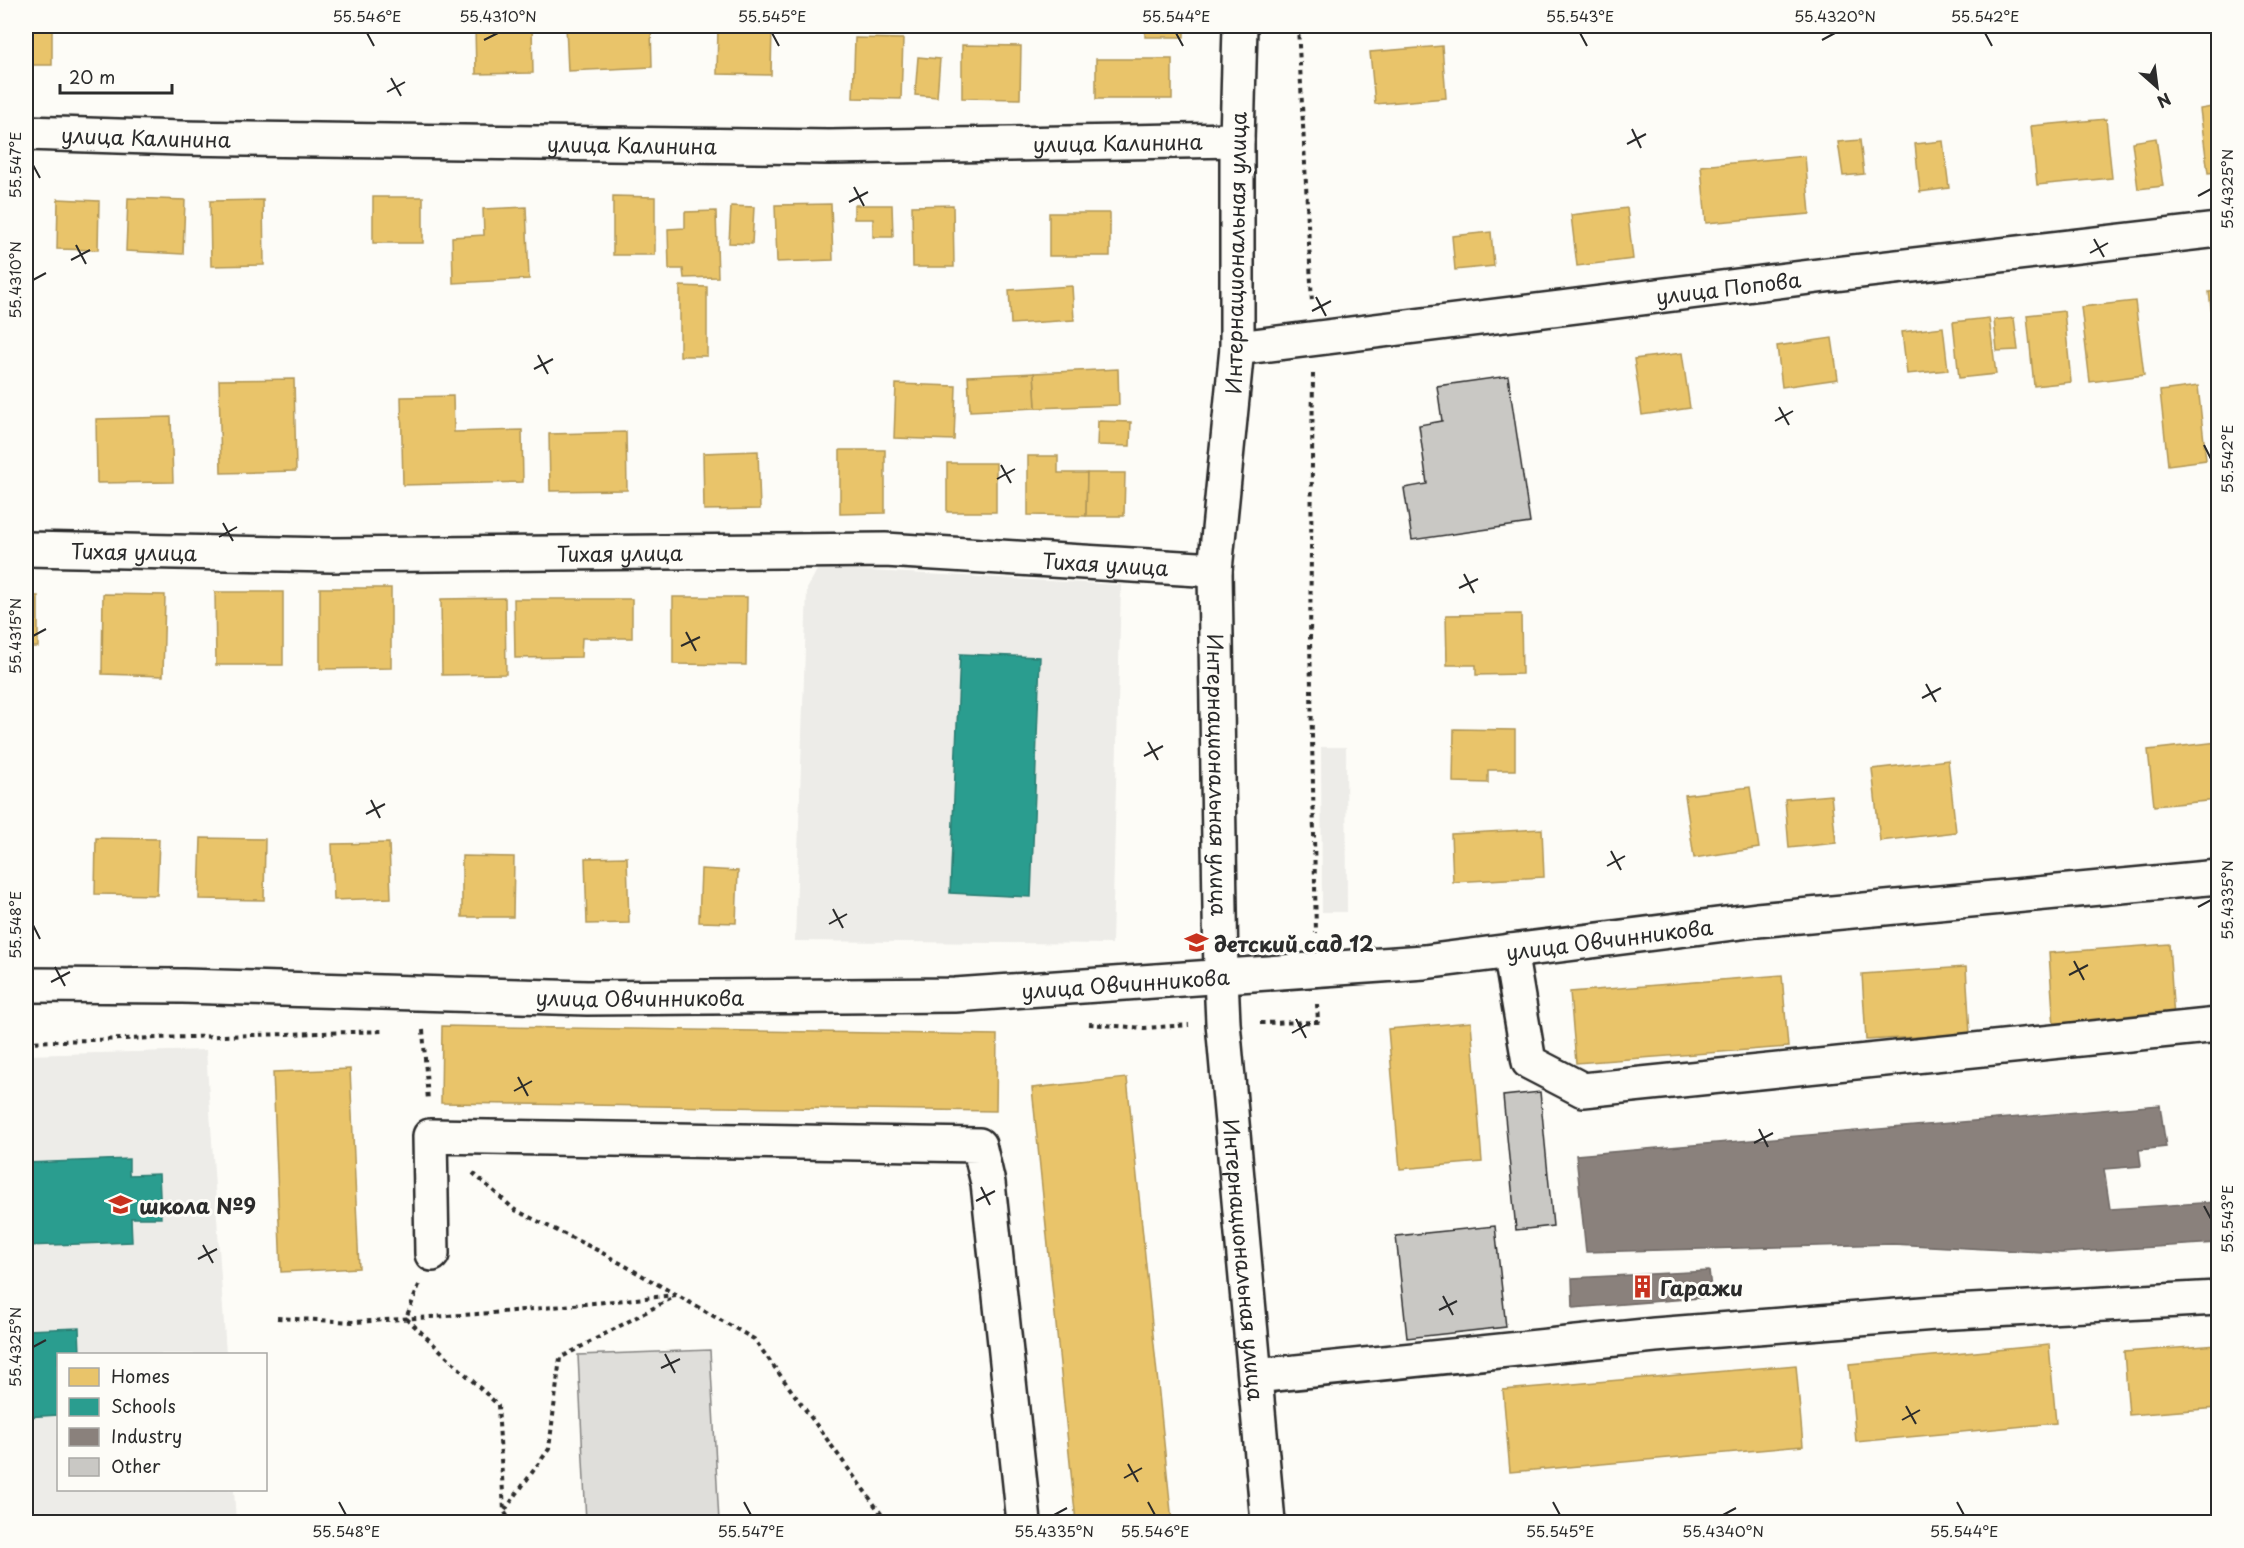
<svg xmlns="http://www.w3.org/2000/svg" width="2244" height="1548" font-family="'Playpen Sans',sans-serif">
  <rect width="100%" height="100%" fill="#fdfcf7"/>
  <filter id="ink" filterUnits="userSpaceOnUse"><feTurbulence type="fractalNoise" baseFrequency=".0167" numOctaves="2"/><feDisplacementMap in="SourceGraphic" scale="12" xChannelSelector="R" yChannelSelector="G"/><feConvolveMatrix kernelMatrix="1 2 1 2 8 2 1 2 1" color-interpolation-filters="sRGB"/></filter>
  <g filter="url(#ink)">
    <!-- built -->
    <g fill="#edece8">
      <path d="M818 568 1121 585 1112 944 795 941 807 589Z"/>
      <path d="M1321 747H1346L1347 912H1322Z"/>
      <path d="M206 1050 226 1354H58V1490H234L236 1522H26V1055Z"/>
    </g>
    <!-- garden -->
    <path fill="#dfdeda" stroke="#858482" stroke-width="1.5" d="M710 1350 719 1522H586L578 1355Z"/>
    <!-- homes -->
    <g fill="#e9c46a" stroke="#b09657" stroke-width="1.5">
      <rect x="26" y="26" width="26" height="39"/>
      <path d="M475 26H532L533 73 476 74Z"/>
      <path d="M566 26H651L652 67 568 71Z"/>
      <path d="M718 26H772L771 75 717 74Z"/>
      <rect x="1145" y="26" width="39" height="11"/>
      <path d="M855 38 903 39 901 99 853 98Z"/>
      <path d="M962 45 1021 46 1020 99 962 98Z"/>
      <path d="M1442 46 1446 98 1375 104 1370 52Z"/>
      <path d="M918 57 940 59 937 97 915 95Z"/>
      <rect x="1096" y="59" width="76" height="40"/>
      <path d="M2218 106V172L2208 173 2200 109Z"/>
      <path d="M2106 119 2112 178 2037 185 2031 126Z"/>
      <path d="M2156 138 2163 186 2138 189 2132 142Z"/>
      <path d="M1860 140 1864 174 1843 176 1838 142Z"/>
      <path d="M1943 141 1949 188 1920 192 1915 144Z"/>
      <path d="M1805 156 1810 214 1706 223 1701 166Z"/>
      <path d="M613 196 655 197V255H613Z"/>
      <rect x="373" y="197" width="50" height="46"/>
      <path d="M128 198 185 200 183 254 126 251Z"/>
      <path d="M58 199 99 201 98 250 57 249Z"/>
      <path d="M263 200 264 265 211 266 210 201Z"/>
      <path d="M831 204 833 260 777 262 775 205Z"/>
      <path d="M854 205H892L893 237H873V219H854Z"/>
      <path d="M953 205 954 267H913L912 206Z"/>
      <path d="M731 206 754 207 752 244 729 243Z"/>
      <path d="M526 207 529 279 453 283 452 237 484 235 483 209Z"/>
      <path d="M1627 208 1633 259 1577 266 1571 215Z"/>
      <path d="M716 211 718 277 684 278 683 269H669L668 229 685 228V212Z"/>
      <rect x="1049" y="213" width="61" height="43"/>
      <path d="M1491 232 1494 266 1455 270 1452 236Z"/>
      <path d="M680 286 707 287V356H680Z"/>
      <path d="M1072 286 1074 320 1011 324 1009 290Z"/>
      <path d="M2218 291V345L2216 346 2209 292Z"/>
      <path d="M2135 301 2144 375 2090 382 2081 307Z"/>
      <path d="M2064 311 2071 382 2034 386 2027 315Z"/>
      <path d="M1989 318 1996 374 1959 378 1953 322Z"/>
      <path d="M2014 318 2018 350 1997 351 1994 320Z"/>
      <path d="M1943 327 1948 370 1907 374 1902 332Z"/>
      <path d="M1832 338 1838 379 1782 387 1777 346Z"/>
      <path d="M1682 353 1690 408 1642 415 1634 359Z"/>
      <path d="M1118 369 1119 405 1036 408 1034 373Z"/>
      <path d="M1034 373 1036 408 970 411 968 376Z"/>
      <path d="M294 379 296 471 221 473 219 380Z"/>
      <path d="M896 384 956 386 954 440 894 438Z"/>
      <path d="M2198 386 2206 460 2168 465 2160 391Z"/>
      <path d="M453 396 454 432 522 430 523 482 403 485 401 397Z"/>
      <path d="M171 417 173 482 97 483 96 419Z"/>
      <path d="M1098 421 1131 422 1130 446 1097 445Z"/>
      <path d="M626 432 627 490 550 491 549 434Z"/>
      <path d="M840 450H885V513L840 514Z"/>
      <path d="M758 451 760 509 704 510 703 453Z"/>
      <path d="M1028 456H1058V473H1087L1086 516 1028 515Z"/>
      <rect x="947" y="463" width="49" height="49"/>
      <path d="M1087 473H1125L1124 516H1086Z"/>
      <path d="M320 588H391V668L320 669Z"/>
      <path d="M215 592H283V665H216Z"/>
      <path d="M103 594 165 595 163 676 102 674Z"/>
      <rect x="26" y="596" width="12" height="51"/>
      <path d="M673 597H747L746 665 673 664Z"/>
      <path d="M505 598 506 674 442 675 441 599Z"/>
      <path d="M514 599H632V638H582L581 657 515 658Z"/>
      <path d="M1521 614 1522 674 1476 675V665H1447L1446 615Z"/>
      <path d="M1454 729 1515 730V770H1488V783L1453 782Z"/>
      <path d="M2218 742V800L2154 806 2148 750Z"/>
      <path d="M1948 760 1956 832 1880 841 1872 769Z"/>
      <path d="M1750 787 1759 848 1694 858 1685 795Z"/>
      <path d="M1831 795 1836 843 1789 848 1785 799Z"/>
      <path d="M1542 829 1544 877 1453 882 1451 834Z"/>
      <path d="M96 838 159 839 157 895 95 894Z"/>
      <path d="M201 838 265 839 264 900 199 899Z"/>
      <path d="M389 843 391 898 334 900 332 844Z"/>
      <path d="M462 856 514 857 513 917H462Z"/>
      <path d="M627 857 629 923 587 924 585 858Z"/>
      <path d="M701 869 738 871 736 923 699 922Z"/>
      <path d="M2169 944 2174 1018 2054 1027 2049 953Z"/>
      <path d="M1966 967 1970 1034 1866 1040 1862 974Z"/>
      <path d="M1782 975 1788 1047 1576 1063 1570 992Z"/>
      <path d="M1471 1022 1482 1162 1400 1169 1388 1029Z"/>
      <path d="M442 1026 997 1035 996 1111 441 1103Z"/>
      <path d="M350 1069 359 1268 281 1272 273 1072Z"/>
      <path d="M1127 1078 1172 1522H1076L1032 1088Z"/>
      <path d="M2049 1345 2056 1423 1856 1442 1849 1364Z"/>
      <path d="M2218 1345V1408L2129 1415 2124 1352Z"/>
      <path d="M1796 1365 1803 1446 1510 1472 1503 1390Z"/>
    </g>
    <!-- schools -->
    <g fill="#2a9d8f" stroke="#2a7b71" stroke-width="1.5">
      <path d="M960 654 1040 657 1031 897 950 893Z"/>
      <path d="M129 1159V1175L159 1174 161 1218H131L132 1242 26 1246V1163Z"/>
      <path d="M79 1328 80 1354H58V1415L26 1417V1330Z"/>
    </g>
    <!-- industry -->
    <g fill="#8a817c" stroke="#6e6764" stroke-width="1.5">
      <path d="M2160 1105 2166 1147 2139 1150 2141 1166 2104 1169 2110 1209 2216 1202V1243L2061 1253 1893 1244 1586 1252 1576 1155Z"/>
      <path d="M1709 1271 1712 1297 1573 1308 1572 1278Z"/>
    </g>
    <!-- building -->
    <g fill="#c9c8c4" stroke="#2b2b2b" stroke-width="1.5">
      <path d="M1508 376 1530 523 1412 540 1404 488 1427 484 1419 425 1442 421 1437 386Z"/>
      <path d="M1540 1092 1553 1226 1516 1230 1503 1096Z"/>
      <path d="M1495 1226 1506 1327 1407 1338 1396 1236Z"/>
    </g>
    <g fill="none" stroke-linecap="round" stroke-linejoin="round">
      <defs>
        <g id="minor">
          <path id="s1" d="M26 133 180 138 829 147 1237 140"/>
          <path id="s2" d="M1237 348 1826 275 2218 230"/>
          <path id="s3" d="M26 549 331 555 885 550 1215 570"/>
          <path d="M1510 951 1529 1062 1583 1090 2218 1025"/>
          <path id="s4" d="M26 985 183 986 587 998 955 995 1424 962 1757 920 2218 877"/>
          <path d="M432 1254 430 1136 979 1145 988 1183 1024 1522"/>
          <path d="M1256 1376 1655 1335 1935 1313 2218 1298"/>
        </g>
        <g id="major">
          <path id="s5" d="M1240 26 1237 140V348L1215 570 1221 977 1223 1023 1268 1522"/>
        </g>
      </defs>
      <!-- minor casing -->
      <use href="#minor" stroke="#2b2b2b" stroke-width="38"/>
      <!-- major casing -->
      <use href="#major" stroke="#2b2b2b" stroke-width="38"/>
      <!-- path -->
      <g stroke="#2b2b2b" stroke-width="4" stroke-dasharray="4.5 4.5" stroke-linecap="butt">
        <path d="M1298 26 1312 303"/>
        <path d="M1313 374 1310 639 1316 933"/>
        <path d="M1260 1023 1318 1022 1317 1004"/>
        <path d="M1089 1024 1144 1028 1189 1025"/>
        <path d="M423 1030 428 1101"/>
        <path d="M26 1042 385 1031"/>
        <path d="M473 1173 515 1210 599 1251 754 1339 887 1522"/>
        <path d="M419 1285 406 1318 498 1405 504 1511 511 1522"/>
        <path d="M277 1318 355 1322 492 1313 676 1295"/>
        <path d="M505 1510 549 1449 560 1358 674 1297"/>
      </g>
      <!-- minor -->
      <use href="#minor" stroke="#fdfcf7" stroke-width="33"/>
      <!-- major -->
      <use href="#major" stroke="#fdfcf7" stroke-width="33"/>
    </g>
  </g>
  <!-- ticks -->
  <path fill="none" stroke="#2b2b2b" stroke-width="2" d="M367 33 374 46M772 33 779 46M1176 33 1183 46M1580 33 1587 46M1985 33 1992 46M484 40 498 33M1822 40 1835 33M391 78 401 96M387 92 405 82M1632 129 1641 148M1627 144 1646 134M33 165 40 178M854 187 864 206M2198 196 2211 189M849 202 868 192M2094 239 2104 257M76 245 86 264M2090 253 2108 243M71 260 90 250M33 280 46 273M1316 297 1326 316M1312 311 1331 301M538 355 548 374M534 369 553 359M1779 407 1789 425M1775 421 1793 411M2204 445 2211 459M1001 465 1011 483M997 479 1015 469M223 523 233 541M219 537 237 527M1464 574 1474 593M1459 588 1478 579M686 632 696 651M33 636 46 629M681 646 700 637M1926 684 1936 702M1922 698 1941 688M1148 742 1158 760M1144 756 1163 746M371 800 380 818M366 814 385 804M1611 851 1621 870M1607 866 1625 856M2198 907 2211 900M833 909 843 928M829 924 847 914M33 925 40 939M2074 961 2084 980M55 967 65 986M2069 975 2088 965M51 982 70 972M1296 1019 1306 1038M1292 1033 1310 1023M518 1077 528 1096M514 1091 532 1081M1759 1129 1768 1147M1754 1143 1773 1133M981 1187 990 1205M976 1201 995 1191M2204 1206 2211 1219M203 1245 213 1263M198 1259 217 1249M1443 1296 1453 1315M1439 1310 1457 1301M33 1347 46 1340M665 1354 675 1373M661 1368 680 1359M1906 1406 1916 1424M1902 1420 1920 1410M1128 1464 1138 1482M1124 1478 1142 1468M339 1502 346 1515M744 1502 751 1515M1148 1502 1155 1515M1553 1502 1560 1515M1957 1502 1964 1515M1054 1515 1067 1508M1723 1515 1736 1508"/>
  <!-- icons -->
  <defs>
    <symbol id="school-bare" viewBox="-9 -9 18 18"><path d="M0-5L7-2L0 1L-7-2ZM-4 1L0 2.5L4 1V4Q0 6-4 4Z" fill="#c8321e" stroke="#fdfcf7" stroke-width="2.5" paint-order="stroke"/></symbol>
    <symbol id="building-bare" viewBox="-9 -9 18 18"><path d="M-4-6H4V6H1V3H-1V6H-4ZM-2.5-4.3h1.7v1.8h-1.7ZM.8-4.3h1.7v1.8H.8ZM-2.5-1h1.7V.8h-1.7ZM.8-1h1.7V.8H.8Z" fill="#c8321e" stroke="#fdfcf7" stroke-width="2.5" paint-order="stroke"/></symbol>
  </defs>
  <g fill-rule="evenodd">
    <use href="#school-bare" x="1180" y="926" width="33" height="33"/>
    <use href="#school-bare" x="104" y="1188" width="33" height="33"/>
    <use href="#building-bare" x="1626" y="1270" width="33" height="33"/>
  </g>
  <g text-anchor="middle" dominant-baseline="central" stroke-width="6" stroke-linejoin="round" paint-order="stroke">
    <!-- street labels -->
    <g font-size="21" fill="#2b2b2b" stroke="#fdfcf7">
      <text stroke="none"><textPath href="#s1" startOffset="120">улица Калинина</textPath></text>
      <text stroke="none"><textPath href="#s1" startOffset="1092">улица Калинина</textPath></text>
      <text stroke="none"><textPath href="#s1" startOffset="606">улица Калинина</textPath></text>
      <text transform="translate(1235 253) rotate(-89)">Интернациональная улица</text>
      <text stroke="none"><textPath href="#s2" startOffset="495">улица Попова</textPath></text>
      <text stroke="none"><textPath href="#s3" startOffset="108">Тихая улица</textPath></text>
      <text stroke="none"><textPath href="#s3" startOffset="594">Тихая улица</textPath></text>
      <text stroke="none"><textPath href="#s3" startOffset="1080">Тихая улица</textPath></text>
      <text stroke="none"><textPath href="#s5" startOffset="750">Интернациональная улица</textPath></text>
      <text stroke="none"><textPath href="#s4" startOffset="1586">улица Овчинникова</textPath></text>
      <text stroke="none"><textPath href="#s4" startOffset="1100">улица Овчинникова</textPath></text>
      <text stroke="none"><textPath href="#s4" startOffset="614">улица Овчинникова</textPath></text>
      <text stroke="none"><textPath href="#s5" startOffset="1236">Интернациональная улица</textPath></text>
    </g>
    <!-- poi labels -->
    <g font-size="21" font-weight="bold" fill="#2b2b2b" stroke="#fdfcf7" text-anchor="start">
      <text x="1214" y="943">детский сад 12</text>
      <text x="139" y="1205">школа №9</text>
      <text x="1660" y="1287">Гаражи</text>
    </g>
  </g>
  <!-- margin -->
  <rect width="2244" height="1548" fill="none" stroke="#fdfcf7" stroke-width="66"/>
  <!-- legend -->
  <rect x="57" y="1353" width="210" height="138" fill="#fdfcf7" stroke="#a9a8a5" stroke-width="1.5"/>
  <rect x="69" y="1368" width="30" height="18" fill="#e9c46a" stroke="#a9a8a5" stroke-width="1.5"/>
  <text x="111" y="1383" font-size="18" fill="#2b2b2b">Homes</text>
  <rect x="69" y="1398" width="30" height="18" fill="#2a9d8f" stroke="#a9a8a5" stroke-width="1.5"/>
  <text x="111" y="1413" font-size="18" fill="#2b2b2b">Schools</text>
  <rect x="69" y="1428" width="30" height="18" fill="#8a817c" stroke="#a9a8a5" stroke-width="1.5"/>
  <text x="111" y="1443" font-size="18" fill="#2b2b2b">Industry</text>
  <rect x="69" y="1458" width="30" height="18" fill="#c9c8c4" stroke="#a9a8a5" stroke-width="1.5"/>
  <text x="111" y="1473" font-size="18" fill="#2b2b2b">Other</text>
  <!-- north arrow -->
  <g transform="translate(2157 87) rotate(152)" stroke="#fdfcf7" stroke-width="4.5" paint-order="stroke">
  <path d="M0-4.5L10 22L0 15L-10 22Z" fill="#2b2b2b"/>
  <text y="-9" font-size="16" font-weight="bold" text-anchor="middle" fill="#2b2b2b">N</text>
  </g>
  <!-- scale -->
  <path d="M60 84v9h112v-9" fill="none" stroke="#2b2b2b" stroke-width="3"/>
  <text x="69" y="84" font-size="18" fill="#2b2b2b" stroke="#fdfcf7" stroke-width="4.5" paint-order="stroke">20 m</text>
  <rect x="33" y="33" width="2178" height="1482" fill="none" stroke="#2b2b2b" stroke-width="2"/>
  <g font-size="15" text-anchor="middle" fill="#2b2b2b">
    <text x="367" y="22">55.546°E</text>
    <text x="498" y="22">55.4310°N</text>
    <text x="772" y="22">55.545°E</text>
    <text x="1176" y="22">55.544°E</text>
    <text x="1580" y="22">55.543°E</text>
    <text x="1835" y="22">55.4320°N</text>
    <text x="1985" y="22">55.542°E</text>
    <text transform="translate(16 165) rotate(-90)" y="5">55.547°E</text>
    <text transform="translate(2228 189) rotate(-90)" y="5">55.4325°N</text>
    <text transform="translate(16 280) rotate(-90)" y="5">55.4310°N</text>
    <text transform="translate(2228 459) rotate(-90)" y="5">55.542°E</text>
    <text transform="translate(16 636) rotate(-90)" y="5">55.4315°N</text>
    <text transform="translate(2228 900) rotate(-90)" y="5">55.4335°N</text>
    <text transform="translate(16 925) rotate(-90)" y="5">55.548°E</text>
    <text transform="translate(2228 1219) rotate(-90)" y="5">55.543°E</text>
    <text transform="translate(16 1347) rotate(-90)" y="5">55.4325°N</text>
    <text x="346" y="1537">55.548°E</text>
    <text x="751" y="1537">55.547°E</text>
    <text x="1054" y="1537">55.4335°N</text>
    <text x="1155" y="1537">55.546°E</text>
    <text x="1560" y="1537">55.545°E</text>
    <text x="1723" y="1537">55.4340°N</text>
    <text x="1964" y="1537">55.544°E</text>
  </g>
</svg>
